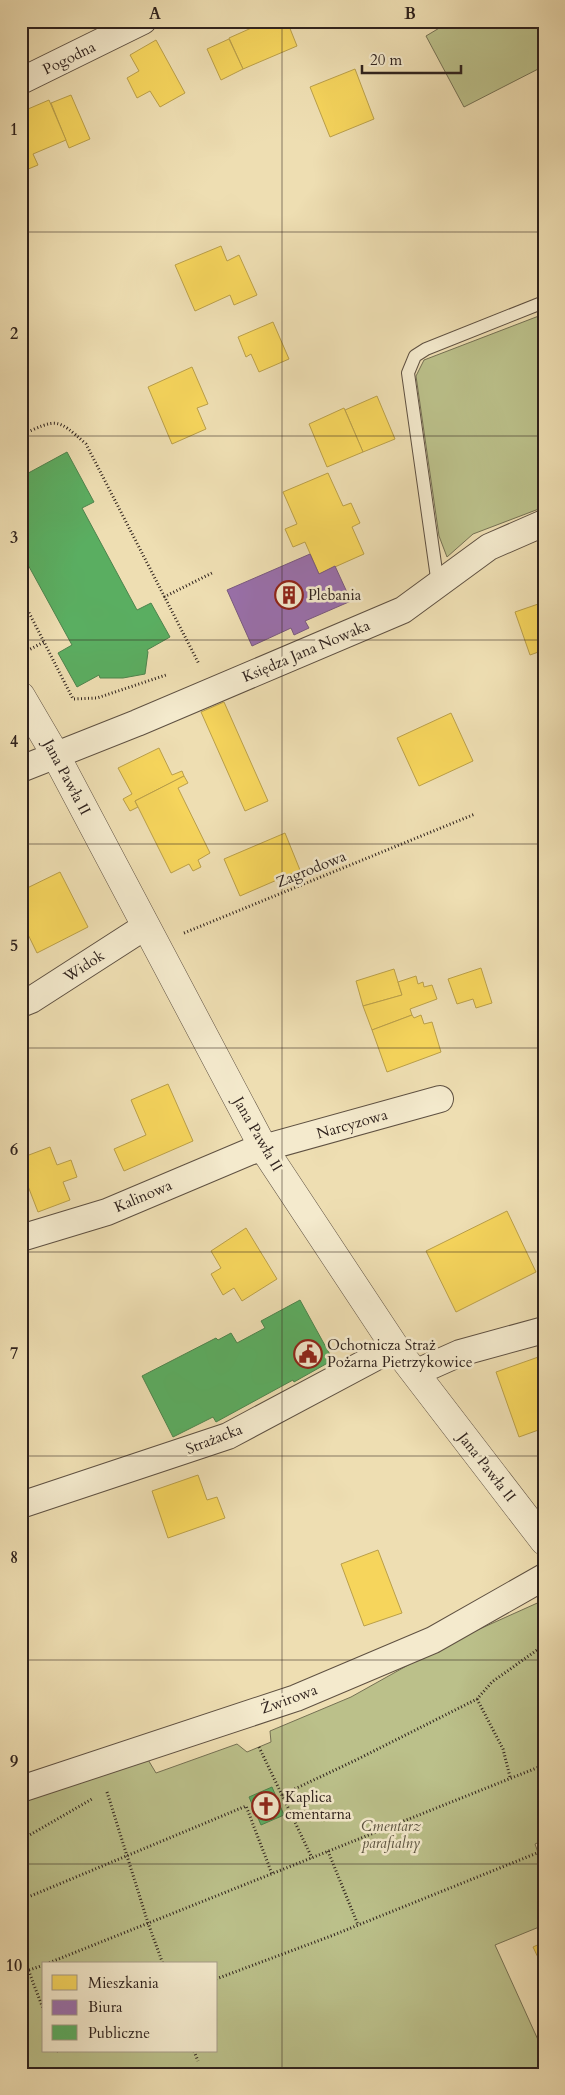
<svg xmlns="http://www.w3.org/2000/svg" width="565" height="2095" font-family="Cardo,serif">
  <rect width="100%" height="100%" fill="#eedeb2"/>
  <filter id="stains"><feTurbulence type="fractalNoise" baseFrequency=".004" numOctaves="4"/><feColorMatrix values="0 0 0 0 .2 0 0 0 0 .09 0 0 0 0 .02 0 0 0 .5 -.17"/></filter>
  <radialGradient id="worn" r=".72"><stop offset=".6" stop-color="#630" stop-opacity="0"/><stop offset="1" stop-color="#630" stop-opacity=".3"/></radialGradient>
  <!-- green -->
  <g fill="#bbc08a" stroke="#757154" fill-rule="evenodd">
    <path d="M451 21H544V66L464 107 426 36Z"/>
    <path d="M544 314V507L473 534 447 557 439 536 416 376 424 360Z"/>
    <path d="M544 1600V1840L535 1844 544 1869V1925L495 1945 544 2053V2074H21V1795L147 1758 156 1773 237 1744 247 1752 271 1742 270 1731 351 1697 444 1645ZM44 1964H216V2051H44Z"/>
  </g>
  <!-- homes -->
  <g fill="#f6d55c" stroke="#ba9f49">
    <path d="M267 21H287L297 46 243 69 229 38Z"/>
    <path d="M229 39 243 69 221 80 207 49Z"/>
    <path d="M156 40 185 93 160 107 150 91 137 98 127 78 139 71 130 55Z"/>
    <path d="M355 69 374 119 330 137 310 87Z"/>
    <path d="M71 95 90 139 69 148 51 103Z"/>
    <path d="M49 100 66 140 33 154 38 165 21 172V112Z"/>
    <path d="M221 246 227 261 239 255 257 295 234 305 230 295 195 311 175 265Z"/>
    <path d="M273 322 289 359 259 372 251 354 246 357 238 337Z"/>
    <path d="M192 367 208 404 197 408 206 429 172 444 148 387Z"/>
    <path d="M377 396 395 439 363 452 345 410Z"/>
    <path d="M344 408 363 452 327 467 309 424Z"/>
    <path d="M328 473 343 506 351 503 360 523 352 527 364 554 319 574 305 542 293 547 285 529 297 524 283 492Z"/>
    <path d="M544 602V650L530 655 515 612Z"/>
    <path d="M224 702 268 801 245 811 201 712Z"/>
    <path d="M451 713 473 761 419 786 397 738Z"/>
    <path d="M159 748 172 775 182 771 184 776 135 801 138 807 130 811 123 799 132 794 118 768Z"/>
    <path d="M184 776 188 783 178 788 210 853 198 860 201 867 193 871 189 864 171 873 135 801Z"/>
    <path d="M285 833 300 870 240 896 224 859Z"/>
    <path d="M60 872 88 927 37 953 21 920V891Z"/>
    <path d="M481 968 492 1003 476 1008 473 999 457 1004 448 979Z"/>
    <path d="M394 969 402 995 363 1006 356 981Z"/>
    <path d="M416 976 418 984 423 982 424 987 432 985 437 999 410 1009 412 1015 372 1030 363 1006 402 995 398 982Z"/>
    <path d="M412 1015 414 1018 421 1015 424 1024 432 1022 441 1052 387 1072 372 1030Z"/>
    <path d="M21 1080 28 1097 21 1101Z"/>
    <path d="M168 1084 193 1141 124 1171 114 1149 146 1135 131 1100Z"/>
    <path d="M50 1147 57 1165 71 1160 77 1177 63 1182 70 1200 38 1212 21 1168V1158Z"/>
    <path d="M507 1211 536 1272 456 1312 426 1251Z"/>
    <path d="M246 1228 277 1279 242 1301 234 1288 223 1295 211 1274 221 1268 211 1251Z"/>
    <path d="M544 1355V1428L519 1437 496 1372Z"/>
    <path d="M198 1475 207 1500 217 1497 225 1518 168 1538 152 1491Z"/>
    <path d="M378 1550 402 1613 364 1626 341 1564Z"/>
    <path d="M544 1942V1970L533 1947Z"/>
  </g>
  <!-- offices -->
  <path fill="#9970ab" stroke="#795980" d="M310 554 319 574 335 566 351 601 305 621 309 628 294 635 291 628 252 646 227 590Z"/>
  <!-- public -->
  <g fill="#5aae61" stroke="#4d844d">
    <path d="M67 452 94 502 82 508 137 610 151 603 170 637 147 650 148 652 145 674 123 678H100L99 675 77 687 58 653 72 645 21 552V477Z"/>
    <path d="M300 1300 333 1360 294 1382 293 1380 216 1422 213 1417 173 1437 142 1376 216 1338 218 1340 231 1333 237 1343 265 1328 261 1321Z"/>
    <path d="M272 1787 284 1815 261 1825 249 1797Z"/>
  </g>
  <g fill="none" stroke-linecap="round" stroke-linejoin="round">
    <defs>
      <path id="service" d="M438 585 408 373 415 356 426 349 544 302"/>
      <g id="minor">
        <path d="M21 81 143 21"/>
        <path d="M21 769 137 723 403 610 489 547 544 523"/>
        <path d="M21 1004 31 1000 146 926"/>
        <path d="M21 1238 107 1212 249 1152 440 1099"/>
        <path d="M415 1373 460 1353 544 1330"/>
        <path d="M21 1505 228 1436 395 1347"/>
        <path d="M21 1789 296 1698 433 1640 544 1577"/>
      </g>
      <path id="tertiary" d="M21 696 55 754 264 1149 395 1347 544 1541"/>
    </defs>
    <!-- service casing -->
    <use href="#service" stroke="#5f5142" stroke-width="14"/>
    <!-- minor casing -->
    <use href="#minor" stroke="#5f5142" stroke-width="28"/>
    <!-- tertiary casing -->
    <use href="#tertiary" stroke="#5f5142" stroke-width="29"/>
    <!-- path -->
    <g stroke="#2f221d" stroke-width="3" stroke-dasharray="1 2.5" stroke-linecap="butt">
      <path d="M21 435C57 419 56 417 86 444L199 664"/>
      <path d="M21 470 24 475"/>
      <path d="M21 597 73 699 97 698 166 675"/>
      <path d="M164 597 212 573"/>
      <path d="M21 654 44 642"/>
      <path d="M184 933 475 814"/>
      <path d="M477 1699 503 1749 510 1777"/>
      <path d="M259 1747 312 1858"/>
      <path d="M107 1792 148 1923 163 1964"/>
      <path d="M282 1795 358 1759 477 1699 492 1682 544 1645"/>
      <path d="M21 1840 92 1799"/>
      <path d="M328 1851 358 1925"/>
      <path d="M21 1900 246 1806 272 1874"/>
      <path d="M21 1951 44 2011"/>
      <path d="M46 1964 544 1765"/>
      <path d="M29 1970 44 1965"/>
      <path d="M216 1979 331 1936 537 1853"/>
      <path d="M58 2051 59 2053"/>
      <path d="M194 2051 198 2061"/>
    </g>
    <!-- service -->
    <use href="#service" stroke="#f4eacd" stroke-width="12"/>
    <!-- minor -->
    <use href="#minor" stroke="#f4eacd" stroke-width="26"/>
    <!-- tertiary -->
    <use href="#tertiary" stroke="#f4eacd" stroke-width="28"/>
  </g>
  <!-- grid -->
  <path fill="none" stroke="#2f221d" stroke-width="1" stroke-opacity="0.55" d="M282 21V2074M21 232H544M21 436H544M21 640H544M21 844H544M21 1048H544M21 1252H544M21 1456H544M21 1660H544M21 1864H544"/>
  <!-- icons -->
  <defs>
    <symbol id="building-ring" viewBox="-11 -11 22 22"><circle r="9.5" fill="#f4eacd" stroke="#8f2418" stroke-width="1.5"/><path d="M-4-6H4V6H1V3H-1V6H-4ZM-2.5-4.3h1.7v1.8h-1.7ZM.8-4.3h1.7v1.8H.8ZM-2.5-1h1.7V.8h-1.7ZM.8-1h1.7V.8H.8Z" fill="#8f2418"/></symbol>
    <symbol id="civic-ring" viewBox="-11 -11 22 22"><circle r="9.5" fill="#f4eacd" stroke="#8f2418" stroke-width="1.5"/><path d="M-.6-6.5H3V-4.5H.6V-3L4-1V1h2V6H-6V1h2V-1L-.6-3ZM-1.2 2.5V6h2.4V2.5Z" fill="#8f2418"/></symbol>
    <symbol id="church-ring" viewBox="-11 -11 22 22"><circle r="9.5" fill="#f4eacd" stroke="#8f2418" stroke-width="1.5"/><path d="M-1.2-6h2.4v3.5h3.3v2.4h-3.3V6h-2.4V-.1h-3.3v-2.4h3.3Z" fill="#8f2418"/></symbol>
  </defs>
  <g fill-rule="evenodd">
    <use href="#building-ring" x="273" y="579" width="32" height="32"/>
    <use href="#civic-ring" x="292" y="1338" width="32" height="32"/>
    <use href="#church-ring" x="250" y="1790" width="32" height="32"/>
  </g>
  <g text-anchor="middle" dominant-baseline="central" stroke-width="5" stroke-linejoin="round" paint-order="stroke">
    <!-- street labels -->
    <g font-size="15" fill="#2f221d" stroke="#f4eacd">
      <text transform="translate(69 58) rotate(-26)">Pogodna</text>
      <text transform="translate(306 651) rotate(-23)">Księdza Jana Nowaka</text>
      <text transform="translate(67 777) rotate(62)">Jana Pawła II</text>
      <text transform="translate(311 869) rotate(-22)">Zagrodowa</text>
      <text transform="translate(84 966) rotate(-33)">Widok</text>
      <text transform="translate(352 1124) rotate(-16)">Narcyzowa</text>
      <text transform="translate(258 1134) rotate(60)">Jana Pawła II</text>
      <text transform="translate(143 1196) rotate(-23)">Kalinowa</text>
      <text transform="translate(214 1439) rotate(-21)">Strażacka</text>
      <text transform="translate(487 1467) rotate(52)">Jana Pawła II</text>
      <text transform="translate(289 1699) rotate(-20)">Żwirowa</text>
    </g>
    <!-- poi labels -->
    <g font-size="15" fill="#2f221d" stroke="#f4eacd" text-anchor="start">
      <text x="308" y="595">Plebania</text>
      <text x="327" y="1345">Ochotnicza Straż<tspan x="327" dy="17">Pożarna Pietrzykowice</tspan></text>
      <text x="285" y="1797">Kaplica<tspan x="285" dy="17">cmentarna</tspan></text>
    </g>
    <!-- park labels -->
    <g font-size="15" font-style="italic" fill="#59513e" stroke="#f4eacd">
      <text x="391" y="1826">Cmentarz<tspan x="391" dy="17">parafialny</tspan></text>
    </g>
  </g>
  <!-- margin -->
  <rect width="565" height="2095" fill="none" stroke="#eedeb2" stroke-width="55"/>
  <!-- legend -->
  <rect x="42" y="1962" width="175" height="90" fill="#f4eacd" stroke="#a59a87"/>
  <rect x="52" y="1975" width="25" height="15" fill="#f6d55c" stroke="#a59a87"/>
  <text x="88" y="1988" font-size="15" fill="#2f221d">Mieszkania</text>
  <rect x="52" y="2000" width="25" height="15" fill="#9970ab" stroke="#a59a87"/>
  <text x="88" y="2012" font-size="15" fill="#2f221d">Biura</text>
  <rect x="52" y="2025" width="25" height="15" fill="#5aae61" stroke="#a59a87"/>
  <text x="88" y="2038" font-size="15" fill="#2f221d">Publiczne</text>
  <!-- scale -->
  <path d="M362 65v8h99v-8" fill="none" stroke="#2f221d" stroke-width="2.5"/>
  <text x="370" y="65" font-size="15" fill="#2f221d" stroke="#f4eacd" stroke-width="4" paint-order="stroke">20 m</text>
  <rect x="28" y="28" width="510" height="2040" fill="none" stroke="#2f221d" stroke-width="2"/>
  <g font-size="16" text-anchor="middle" font-weight="bold" fill="#2f221d">
    <text x="155" y="19">A</text>
    <text x="410" y="19">B</text>
    <text x="14" y="135">1</text>
    <text x="14" y="339">2</text>
    <text x="14" y="543">3</text>
    <text x="14" y="747">4</text>
    <text x="14" y="951">5</text>
    <text x="14" y="1155">6</text>
    <text x="14" y="1359">7</text>
    <text x="14" y="1563">8</text>
    <text x="14" y="1767">9</text>
    <text x="14" y="1971">10</text>
  </g>
  <rect width="100%" height="100%" filter="url(#stains)"/>
  <rect width="100%" height="100%" fill="url(#worn)"/>
</svg>
